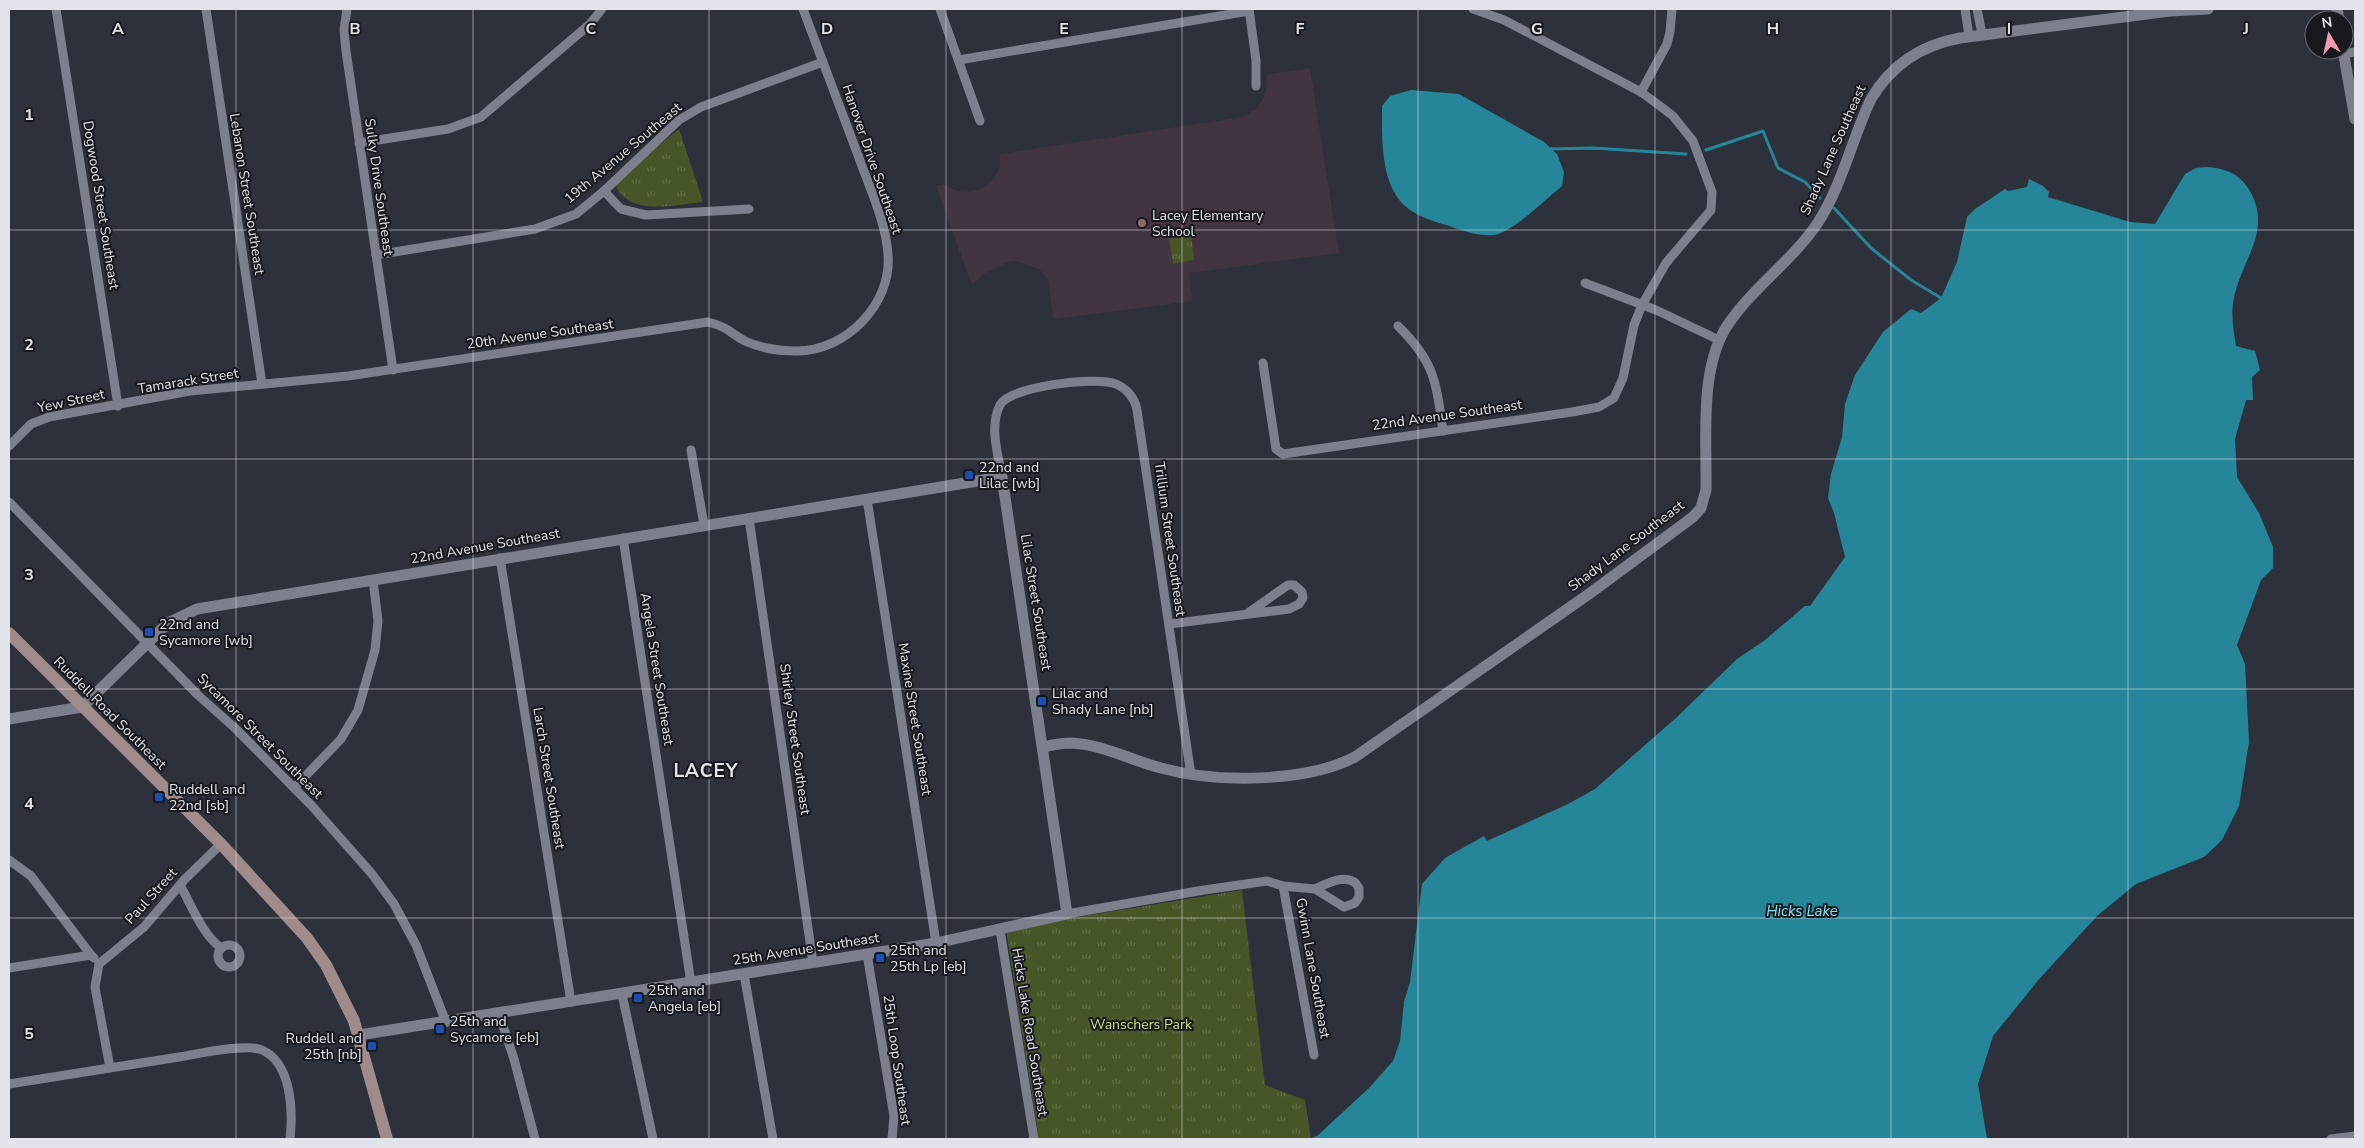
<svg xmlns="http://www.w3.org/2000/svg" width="2364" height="1148" font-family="'Nunito Sans',sans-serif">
  <defs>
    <pattern id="park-tufts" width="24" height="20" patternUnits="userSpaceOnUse" patternTransform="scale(1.25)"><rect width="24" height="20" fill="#475626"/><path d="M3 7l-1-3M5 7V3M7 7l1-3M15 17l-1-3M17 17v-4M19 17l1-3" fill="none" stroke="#616e46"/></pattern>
  </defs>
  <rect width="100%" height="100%" fill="#2d313b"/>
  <!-- education -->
  <path fill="#423441" d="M1310 68 1339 253 1189 273 1193 301 1055 319 1053 317 1048 280 1039 269 1016 261 1008 262 983 274 972 285 936 186 942 184 958 191 971 192 985 187 991 182 999 170 1000 154 1243 117 1256 109 1263 99 1267 87 1266 75Z"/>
  <!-- park -->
  <g fill="url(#park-tufts)">
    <path d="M679 129 703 202C675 205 628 217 615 184L629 169Z"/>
    <path d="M1191 235 1194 260 1173 264 1169 238Z"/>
    <path d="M1242 890 1265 1085 1305 1100 1311 1139H1039L1006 929Z"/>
  </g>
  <!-- water -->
  <g fill="#268699">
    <path d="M1411 90 1459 94 1544 142 1557 154 1564 172 1562 186C1545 200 1522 223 1501 233 1488 239 1466 232 1452 227 1437 222 1416 217 1404 205 1380 182 1382 136 1382 106L1390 96Z"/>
    <path d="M2206 167C2224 168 2238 173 2248 188 2273 228 2245 255 2235 293 2230 311 2233 327 2236 346L2255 351 2260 370 2252 377 2253 400H2246L2235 439 2237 477 2259 513 2273 547V568L2261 580 2237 645 2245 664 2249 742 2239 806 2222 840 2204 857 2136 884 2098 915 2040 978 1993 1036 1978 1084 1987 1139H1309L1317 1136 1369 1088 1393 1061 1400 1041 1404 1002 1410 982 1422 884 1445 858 1484 836 1487 841 1568 804 1595 789 1677 717 1737 659 1765 640 1805 606H1810L1845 557 1834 513 1828 498 1831 474 1842 437 1845 404 1855 375 1883 332 1911 309 1921 313 1941 298 1957 262 1967 217 1975 209 2005 189 2008 191 2027 187 2029 179 2043 186 2049 192 2048 197 2130 222 2155 224 2185 174 2196 168Z"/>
  </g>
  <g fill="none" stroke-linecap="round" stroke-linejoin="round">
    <!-- stream -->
    <g stroke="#268699" stroke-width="3">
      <path d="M1549 149 1593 148 1686 154"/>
      <path d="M1706 150 1763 131 1778 168 1805 182 1820 198"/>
      <path d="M1834 208 1871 248 1911 280 1941 298 1942 301"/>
    </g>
    <!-- minor -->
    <g stroke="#7b808c" stroke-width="9">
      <path d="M56 9 118 406"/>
      <path d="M206 9 262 384"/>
      <path d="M347 9 344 30 346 51 393 370"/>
      <path d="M940 9 980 121"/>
      <path d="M1249 9 1256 61V86"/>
      <path d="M1965 9 1969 36"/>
      <path d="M1977 9 1982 34"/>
      <path d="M2343 54 2355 52"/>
      <path d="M959 60 1249 11"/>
      <path d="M1641 92 1667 44 1670 32 1672 9"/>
      <path d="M359 143 448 129 481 117 590 24 602 9"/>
      <path d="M604 191 621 209 646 215 749 209"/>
      <path d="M376 255 535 229 576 214 604 191 679 120 701 107 823 62"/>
      <path d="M1585 283 1656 310 1719 340"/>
      <path d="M1398 326C1435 362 1436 382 1443 431"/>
      <path d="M1263 363 1276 449 1283 454 1572 412 1599 407 1614 398 1623 378 1634 325 1642 305 1666 263 1711 210 1712 192 1693 141 1673 116 1660 106 1641 92 1504 20 1473 9"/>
      <path d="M9 446 31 424 49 417 190 391 348 376 708 322C728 327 730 333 745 341 760 348 780 351 797 351 846 351 892 304 888 255 886 222 870 189 859 158 840 108 821 58 803 9"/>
      <path d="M691 450 704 525"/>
      <path d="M1002 477C998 455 989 426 1000 405 1011 386 1093 377 1113 383 1126 387 1135 398 1137 410L1191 775"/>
      <path d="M867 499 936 943"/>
      <path d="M9 502 199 696 236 729 312 806 372 874 394 904 416 945 446 1022"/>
      <path d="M749 518 813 963"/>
      <path d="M623 538 691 983"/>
      <path d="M500 558 571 1002"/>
      <path d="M1169 624 1289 609 1299 604 1303 598 1302 592 1294 585H1288L1248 613"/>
      <path d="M294 788 341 739 358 710 375 650 378 621 373 580"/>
      <path d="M9 860 31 876 91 955"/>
      <path d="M180 885C192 906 202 934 221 948"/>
      <path d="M1283 886 1314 1055"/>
      <path d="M1067 914 1204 890 1267 881 1283 886 1315 889 1344 907 1355 903 1359 897V888C1350 871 1328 883 1315 889"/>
      <path d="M1000 930 1034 1139"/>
      <circle cx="229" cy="956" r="11"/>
      <path d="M867 954 894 1116 892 1139"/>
      <path d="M99 964 144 927 185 879 221 844"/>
      <path d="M99 964 95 987 110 1068"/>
      <path d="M9 968 91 955 94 958"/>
      <path d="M744 974 773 1139"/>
      <path d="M622 994 653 1139"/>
      <path d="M499 1014 514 1059 535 1139"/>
      <path d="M9 1084C65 1075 122 1066 179 1057 197 1054 246 1043 262 1050 292 1063 293 1112 290 1139"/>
      <path d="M2331 1139 2355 1136"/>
    </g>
    <!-- tertiary -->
    <g stroke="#7b808c" stroke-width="11">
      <path d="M2337 9 2339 20"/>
      <path d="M2343 50 2355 119"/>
      <path d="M9 719 82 707 168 623 197 609 1002 477 1067 914 936 943 359 1035"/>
      <path d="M1043 747C1052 745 1061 743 1070 743 1102 744 1130 760 1161 768 1215 783 1305 783 1355 757L1589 594 1693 517 1701 508 1706 490C1707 440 1699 369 1727 326 1752 288 1791 262 1817 224 1842 186 1852 139 1871 99 1891 65 1922 45 1960 38L2170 11 2208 9"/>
    </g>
    <!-- secondary -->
    <path stroke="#a08a8a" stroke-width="12" d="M9 633 221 844 307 938 326 965 354 1021 387 1139"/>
  </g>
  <!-- grid -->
  <path fill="none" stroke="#e1e4ea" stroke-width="1" stroke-opacity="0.55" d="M236 9V1139M473 9V1139M709 9V1139M946 9V1139M1182 9V1139M1418 9V1139M1655 9V1139M1891 9V1139M2128 9V1139M9 230H2355M9 459H2355M9 689H2355M9 918H2355"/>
  <!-- markers -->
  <circle fill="#8d6e63" stroke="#17191e" stroke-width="2" cx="1142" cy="223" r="5"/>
  <g fill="#1a4fb4" stroke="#17191e" stroke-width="2">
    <rect x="964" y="470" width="10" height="10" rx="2.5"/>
    <rect x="144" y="627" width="10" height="10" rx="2.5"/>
    <rect x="1037" y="696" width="10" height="10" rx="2.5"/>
    <rect x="154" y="792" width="10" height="10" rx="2.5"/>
    <rect x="875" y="953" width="10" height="10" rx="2.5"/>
    <rect x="633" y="993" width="10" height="10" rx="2.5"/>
    <rect x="435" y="1024" width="10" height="10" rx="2.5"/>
    <rect x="367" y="1041" width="10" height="10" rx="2.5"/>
  </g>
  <g text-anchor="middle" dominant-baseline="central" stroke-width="4" stroke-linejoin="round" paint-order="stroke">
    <!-- street labels -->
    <g font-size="14" fill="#e1e4ea" stroke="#17191e">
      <text transform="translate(1833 150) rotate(-66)">Shady Lane Southeast</text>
      <text transform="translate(623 153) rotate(-40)">19th Avenue Southeast</text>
      <text transform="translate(872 159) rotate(71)">Hanover Drive Southeast</text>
      <text transform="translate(379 187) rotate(82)">Sulky Drive Southeast</text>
      <text transform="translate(247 194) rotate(81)">Lebanon Street Southeast</text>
      <text transform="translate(101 205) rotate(81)">Dogwood Street Southeast</text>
      <text transform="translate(540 334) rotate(-8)">20th Avenue Southeast</text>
      <text transform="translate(188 381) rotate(-9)">Tamarack Street</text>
      <text transform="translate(71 401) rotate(-12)">Yew Street</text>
      <text transform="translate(1447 415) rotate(-8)">22nd Avenue Southeast</text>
      <text transform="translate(1170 539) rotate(82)">Trillium Street Southeast</text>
      <text transform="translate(485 546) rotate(-10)">22nd Avenue Southeast</text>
      <text transform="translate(1626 546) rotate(-37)">Shady Lane Southeast</text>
      <text transform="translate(1036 602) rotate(81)">Lilac Street Southeast</text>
      <text transform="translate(657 669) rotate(81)">Angela Street Southeast</text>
      <text transform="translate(110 713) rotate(45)">Ruddell Road Southeast</text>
      <text transform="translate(915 719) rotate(81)">Maxine Street Southeast</text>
      <text transform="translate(260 736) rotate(45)">Sycamore Street Southeast</text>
      <text transform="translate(795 739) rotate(82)">Shirley Street Southeast</text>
      <text transform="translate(549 778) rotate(81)">Larch Street Southeast</text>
      <text transform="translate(151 896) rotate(-48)">Paul Street</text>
      <text transform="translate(806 949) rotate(-9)">25th Avenue Southeast</text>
      <text transform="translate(1313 968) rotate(80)">Gwinn Lane Southeast</text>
      <text transform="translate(1030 1032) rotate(81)">Hicks Lake Road Southeast</text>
      <text transform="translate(897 1060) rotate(82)">25th Loop Southeast</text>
    </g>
    <!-- poi labels -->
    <g font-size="14" fill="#e1e4ea" stroke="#17191e" text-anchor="start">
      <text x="1152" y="215">Lacey Elementary<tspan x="1152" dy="16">School</tspan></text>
      <text x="979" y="467">22nd and<tspan x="979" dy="16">Lilac [wb]</tspan></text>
      <text x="159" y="624">22nd and<tspan x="159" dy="16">Sycamore [wb]</tspan></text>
      <text x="1052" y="693">Lilac and<tspan x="1052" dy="16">Shady Lane [nb]</tspan></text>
      <text x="169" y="789">Ruddell and<tspan x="169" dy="16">22nd [sb]</tspan></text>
      <text x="890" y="950">25th and<tspan x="890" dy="16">25th Lp [eb]</tspan></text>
      <text x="648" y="990">25th and<tspan x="648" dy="16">Angela [eb]</tspan></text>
      <text x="450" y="1021">25th and<tspan x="450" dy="16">Sycamore [eb]</tspan></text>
      <text x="362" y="1038" text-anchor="end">Ruddell and<tspan x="362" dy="16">25th [nb]</tspan></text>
    </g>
    <!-- park labels -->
    <g font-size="14" fill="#c3e187" stroke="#17191e">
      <text x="1141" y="1024">Wanschers Park</text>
    </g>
    <!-- water labels -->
    <g font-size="15" font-style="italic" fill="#83e3f8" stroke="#17191e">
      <text x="1802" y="911">Hicks Lake</text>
    </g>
    <!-- district labels -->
    <g font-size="19" font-weight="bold" letter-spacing="1" fill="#e1e4ea" stroke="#17191e">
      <text x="706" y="771">LACEY</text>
    </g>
  </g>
  <g font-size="16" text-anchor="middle" font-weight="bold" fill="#e1e4ea" stroke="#17191e" stroke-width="4" stroke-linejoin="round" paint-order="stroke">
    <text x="118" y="34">A</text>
    <text x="355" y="34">B</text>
    <text x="591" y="34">C</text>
    <text x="827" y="34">D</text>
    <text x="1064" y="34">E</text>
    <text x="1300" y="34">F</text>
    <text x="1537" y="34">G</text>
    <text x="1773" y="34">H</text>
    <text x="2009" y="34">I</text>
    <text x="2246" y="34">J</text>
    <text x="29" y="120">1</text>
    <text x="29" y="350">2</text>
    <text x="29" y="580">3</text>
    <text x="29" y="809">4</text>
    <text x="29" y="1039">5</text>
  </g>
  <!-- border -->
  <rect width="2364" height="1148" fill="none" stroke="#e1e4ea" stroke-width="20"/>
  <!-- north arrow -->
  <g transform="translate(2329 35) rotate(351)"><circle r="24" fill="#17191e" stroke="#686a70"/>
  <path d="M0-4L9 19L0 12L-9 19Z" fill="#f29aae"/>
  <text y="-8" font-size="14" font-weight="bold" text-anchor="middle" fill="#e1e4ea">N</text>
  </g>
</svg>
